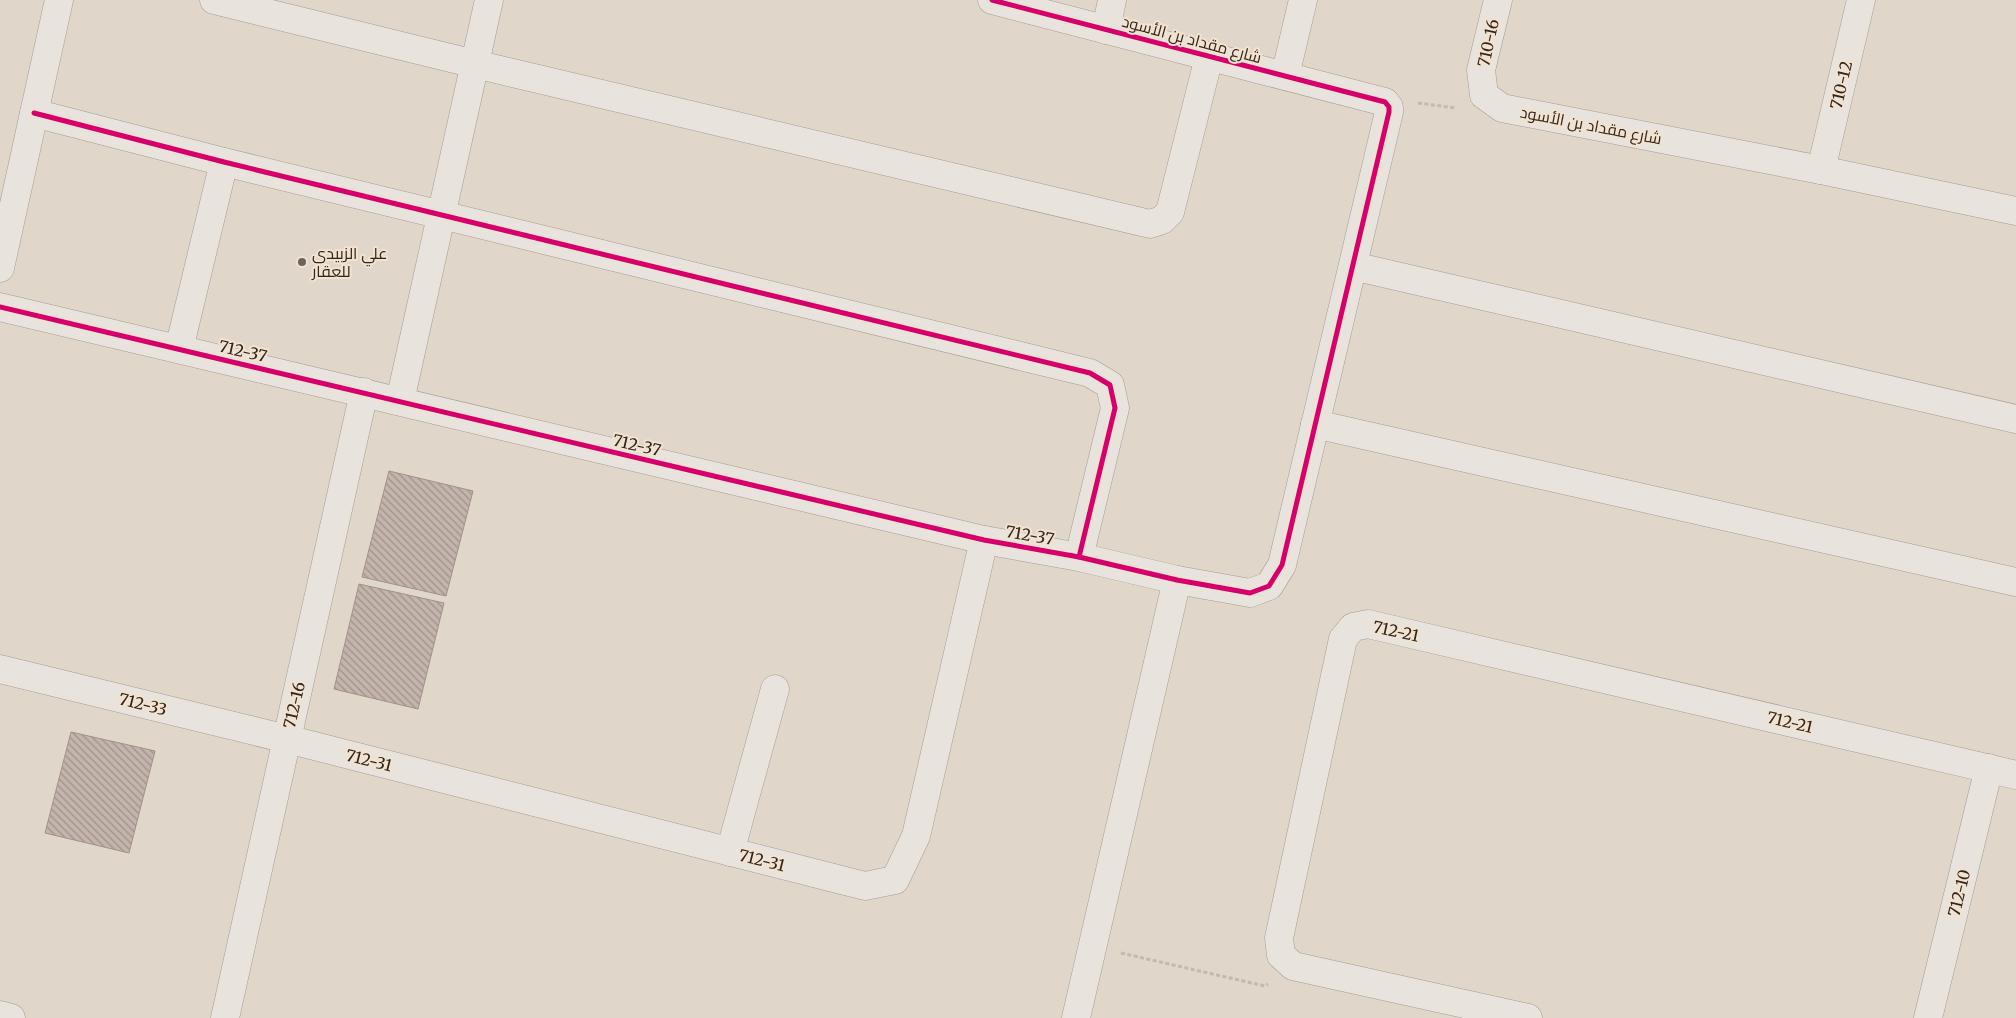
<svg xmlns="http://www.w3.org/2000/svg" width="2016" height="1018" font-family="Merriweather,Cairo,serif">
  <defs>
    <pattern id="building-back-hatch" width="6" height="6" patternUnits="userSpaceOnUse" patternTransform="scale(1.25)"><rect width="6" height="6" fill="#c3b4ac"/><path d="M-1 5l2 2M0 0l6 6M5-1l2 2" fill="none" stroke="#9f928b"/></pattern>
  </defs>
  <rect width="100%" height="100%" fill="#e0d6ca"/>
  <!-- building -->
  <g fill="url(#building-back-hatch)" stroke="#a0928a">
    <path d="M389 471 473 491 446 596 362 577Z"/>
    <path d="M359 584 444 603 418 709 334 689Z"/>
    <path d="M71 732 155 751 129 853 45 833Z"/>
  </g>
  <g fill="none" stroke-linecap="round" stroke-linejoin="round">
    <defs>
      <g id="street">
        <path d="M214 0 475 64 1150 224 1162 220 1170 212 1209 57"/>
        <path d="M1498 0 1481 70 1484 95 1502 108 1821 170 2016 211"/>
        <path d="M1106 30 1112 0"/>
        <path d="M1285 76 1303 0"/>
        <path d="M34 113 224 162 1090 373 1110 385 1115 408 1079 557"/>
        <path d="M1821 170 1861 0"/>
        <path d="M1353 266 2016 419"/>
        <path d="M0 268 59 0"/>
        <path d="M0 307 984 540 1079 557 1177 580 1250 593 1269 586 1282 565 1389 112V107L1385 102 992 0"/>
        <path d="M179 349 224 162"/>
        <path d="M400 401 489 0"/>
        <path d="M1315 424 2016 582"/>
        <path d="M0 669 287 739 865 886 895 880 916 836 984 540"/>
        <path d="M730 852 775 689"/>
        <path d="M0 1015 11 1018"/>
        <path d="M225 1018 364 392"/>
        <path d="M1076 1018 1177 580"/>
        <path d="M1528 1018 1293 966 1281 955 1279 938 1343 639 1353 627 1368 624 2016 775"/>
        <path d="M1928 1018 1989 768"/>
      </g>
    </defs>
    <!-- street casing -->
    <use href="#street" stroke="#a59c94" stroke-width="29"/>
    <!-- path -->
    <g stroke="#c1bab3" stroke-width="3" stroke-dasharray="4 2.5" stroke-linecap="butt">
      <path d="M1418 103 1456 108"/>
      <path d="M1121 953 1265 986 1268 984"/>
    </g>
    <!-- street -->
    <use href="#street" stroke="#e8e3dc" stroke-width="28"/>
    <defs>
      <g id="cycleway">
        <path d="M34 113 224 162 1090 373 1110 385 1115 408 1079 557"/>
        <path d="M0 307 984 540 1079 557 1177 580 1250 593 1269 586 1282 565 1389 112V107L1385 102 992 0"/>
      </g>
    </defs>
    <!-- cycleway casing -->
    <use href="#cycleway" stroke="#f1e3d0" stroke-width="8"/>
    <!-- cycleway -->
    <use href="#cycleway" stroke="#d6006c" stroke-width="5"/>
  </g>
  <!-- markers -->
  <circle fill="#6f625a" stroke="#f1e3d0" stroke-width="2" cx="302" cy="262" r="5"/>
  <g text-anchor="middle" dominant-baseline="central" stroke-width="4" stroke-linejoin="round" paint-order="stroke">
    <!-- street labels -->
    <g font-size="16" fill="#32241d" stroke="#f1e3d0">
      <text transform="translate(1192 39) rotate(15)">شارع مقداد بن الأسود</text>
      <text transform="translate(1488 43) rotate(-78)">710-16</text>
      <text transform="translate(1841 85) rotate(-77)">710-12</text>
      <text transform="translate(1591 125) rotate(11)">شارع مقداد بن الأسود</text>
      <text transform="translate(243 351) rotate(13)">712-37</text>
      <text transform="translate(637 445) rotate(13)">712-37</text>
      <text transform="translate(1030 535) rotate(10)">712-37</text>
      <text transform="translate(1396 631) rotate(12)">712-21</text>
      <text transform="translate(143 704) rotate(14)">712-33</text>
      <text transform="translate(294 705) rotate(-77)">712-16</text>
      <text transform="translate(1790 722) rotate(13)">712-21</text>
      <text transform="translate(369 760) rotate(14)">712-31</text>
      <text transform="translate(762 860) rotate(14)">712-31</text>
      <text transform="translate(1959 893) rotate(-76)">712-10</text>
    </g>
    <!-- poi labels -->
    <g font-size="16" fill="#32241d" stroke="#f1e3d0" text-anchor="start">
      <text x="312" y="253">علي الزبيدي<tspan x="312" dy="18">للعقار</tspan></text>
    </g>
  </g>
</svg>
